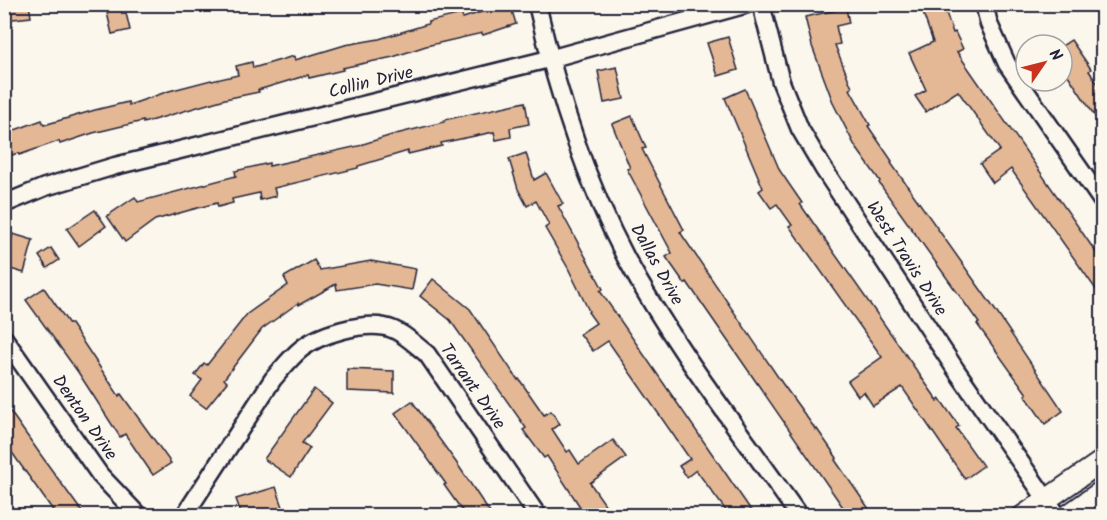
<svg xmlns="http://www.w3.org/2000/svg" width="1107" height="520" font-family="Kalam,sans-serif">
  <rect width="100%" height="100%" fill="#fbf7ec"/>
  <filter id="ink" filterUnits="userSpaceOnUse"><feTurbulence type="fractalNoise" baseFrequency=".0167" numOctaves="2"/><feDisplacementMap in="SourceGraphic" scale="12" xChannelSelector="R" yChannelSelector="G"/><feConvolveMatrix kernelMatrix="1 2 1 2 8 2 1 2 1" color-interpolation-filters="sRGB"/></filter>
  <g filter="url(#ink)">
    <!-- building -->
    <g fill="#e4b894" stroke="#22223b" stroke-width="1.5">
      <path d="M4 4H29L31 17 4 20Z"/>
      <path d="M105 4H121L122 14 126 13 130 30 112 34Z"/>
      <path d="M506 4H510L516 24 483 35 482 33 426 46 393 57 342 68 343 70 309 78 308 75 258 90 259 92 225 99 143 123V121L93 133 60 144 59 141 19 155 18 153 4 158V134L42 120 44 125 95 110 128 102 129 105 169 91 211 80 212 81 238 75 236 66 252 62 253 68 294 56 295 60 345 45 379 39 428 24V22L461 14 463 18Z"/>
      <path d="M920 4H943L953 33 955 32 963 49 957 52 1102 261V298L1011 169 993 183 980 164 1000 150 958 91 926 112 915 96 926 90 909 53 933 42Z"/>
      <path d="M846 8 849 23 836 26 840 44 835 45 852 88 850 89 870 125 868 126 892 161 891 163 991 304 1063 411 1045 424 1025 395 1027 394 977 324 979 323 879 183 880 181 855 146 834 105 812 46 805 17Z"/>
      <path d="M728 37 738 70 718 76 707 43Z"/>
      <path d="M1071 40 1091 69 1089 71 1102 90V127L1062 66V46Z"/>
      <path d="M617 67 624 99 604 103 598 71Z"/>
      <path d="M745 89 780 171 802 203 800 204 938 401 940 399 959 426 956 428 983 466 965 479 902 387 873 406 864 392 858 396 848 381 882 357 789 226 792 225 777 204 771 208 759 191 763 188 725 98Z"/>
      <path d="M525 102 529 124 510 128 511 137 496 140 494 132 441 143 442 146 408 154V151L358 166V168L274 188 276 196 260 200 259 193 232 199 233 203 218 207 217 203 190 210 155 220 125 242 107 216 135 197 138 202 236 176 235 171 269 163V166L363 145V144L392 135 444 122V120Z"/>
      <path d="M632 116 646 148 642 149 684 230 680 232 782 383 816 430 817 429 837 458 835 460 874 516H849L687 282 685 284 666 257 672 253 627 169 630 168 612 124Z"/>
      <path d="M526 153 534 180 546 173 563 204 558 206 603 289 600 291 755 516H730L696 470 687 477 679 466 690 459 608 341 593 351 580 334 596 323 588 312 589 311 568 268 545 228 549 225 536 201 527 206 518 189 509 159Z"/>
      <path d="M95 210 106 226 79 246 67 229Z"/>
      <path d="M13 234 33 240 24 273 4 267Z"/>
      <path d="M51 248 59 260 47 268 39 256Z"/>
      <path d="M314 260 320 270 371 261 416 269 412 290 375 284 337 290 336 284 299 305 298 303 262 329 224 379 227 382 206 408 190 396 202 380 195 375 204 363 207 365 247 314 288 285 284 277Z"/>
      <path d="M433 279 470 309 518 380 519 379 544 415 551 411 560 424 552 429 567 452 570 450 579 464 613 440 626 457 590 483 613 516H586L547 456 544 458 523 430 526 428 450 320 420 296Z"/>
      <path d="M44 288 69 324H71L119 396 121 394 171 463 153 475 125 434 120 437 78 372 26 300Z"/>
      <path d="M347 369 394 371V393L347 391Z"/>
      <path d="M314 389 332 403 302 443 310 448 291 477 264 459Z"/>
      <path d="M412 401 458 465 492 516H466L444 485 446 484 395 413Z"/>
      <path d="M4 403 43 458 85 516H57L20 464 4 441Z"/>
      <path d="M276 487 283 507 267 512 268 516H242L236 499Z"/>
    </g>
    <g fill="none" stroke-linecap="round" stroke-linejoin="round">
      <defs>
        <g id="minor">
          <path d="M537 4C557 92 584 178 626 258 675 349 740 431 799 516"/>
          <path d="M761 4 781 82 800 129 823 168 956 370 1058 516"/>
          <path d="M984 4 989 24 1007 64 1102 201"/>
          <path d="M4 204 45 187 115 166 549 59 748 4"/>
          <path d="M4 338 100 475 139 516"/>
          <path d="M184 516 273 379C282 369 291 357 301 349 319 334 362 322 385 327 401 330 414 344 427 354L538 516"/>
        </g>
        <g id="major">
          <path d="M1023 516 1102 461"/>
          <path d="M1067 516 1102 491"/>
        </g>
      </defs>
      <!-- minor casing -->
      <use href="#minor" stroke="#22223b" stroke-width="21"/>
      <!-- major casing -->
      <use href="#major" stroke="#22223b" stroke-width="24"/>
      <!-- minor -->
      <use href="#minor" stroke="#fbf7ec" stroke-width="16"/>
      <!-- major -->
      <use href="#major" stroke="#fbf7ec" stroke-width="20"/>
    </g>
  </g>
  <g text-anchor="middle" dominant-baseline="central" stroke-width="4.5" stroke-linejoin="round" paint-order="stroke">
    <!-- street labels -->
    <g font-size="18" fill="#22223b" stroke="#fbf7ec">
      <text transform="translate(371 83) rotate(-14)">Collin Drive</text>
      <text transform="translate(906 259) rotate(57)">West Travis Drive</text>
      <text transform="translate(656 265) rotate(61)">Dallas Drive</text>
      <text transform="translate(472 387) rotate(55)">Tarrant Drive</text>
      <text transform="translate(84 418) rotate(55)">Denton Drive</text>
    </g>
  </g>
  <!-- margin -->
  <rect width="1107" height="520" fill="none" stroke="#fbf7ec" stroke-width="24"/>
  <rect x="12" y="12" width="1083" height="496" fill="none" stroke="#22223b" stroke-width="2" filter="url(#ink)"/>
  <!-- north arrow -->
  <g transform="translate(1044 63) rotate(55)"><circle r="28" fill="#fbf7ec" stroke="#a4a2a5" stroke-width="1.5"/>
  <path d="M0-4.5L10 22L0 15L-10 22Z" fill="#c8321e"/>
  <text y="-9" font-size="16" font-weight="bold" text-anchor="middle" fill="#22223b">N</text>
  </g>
</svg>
